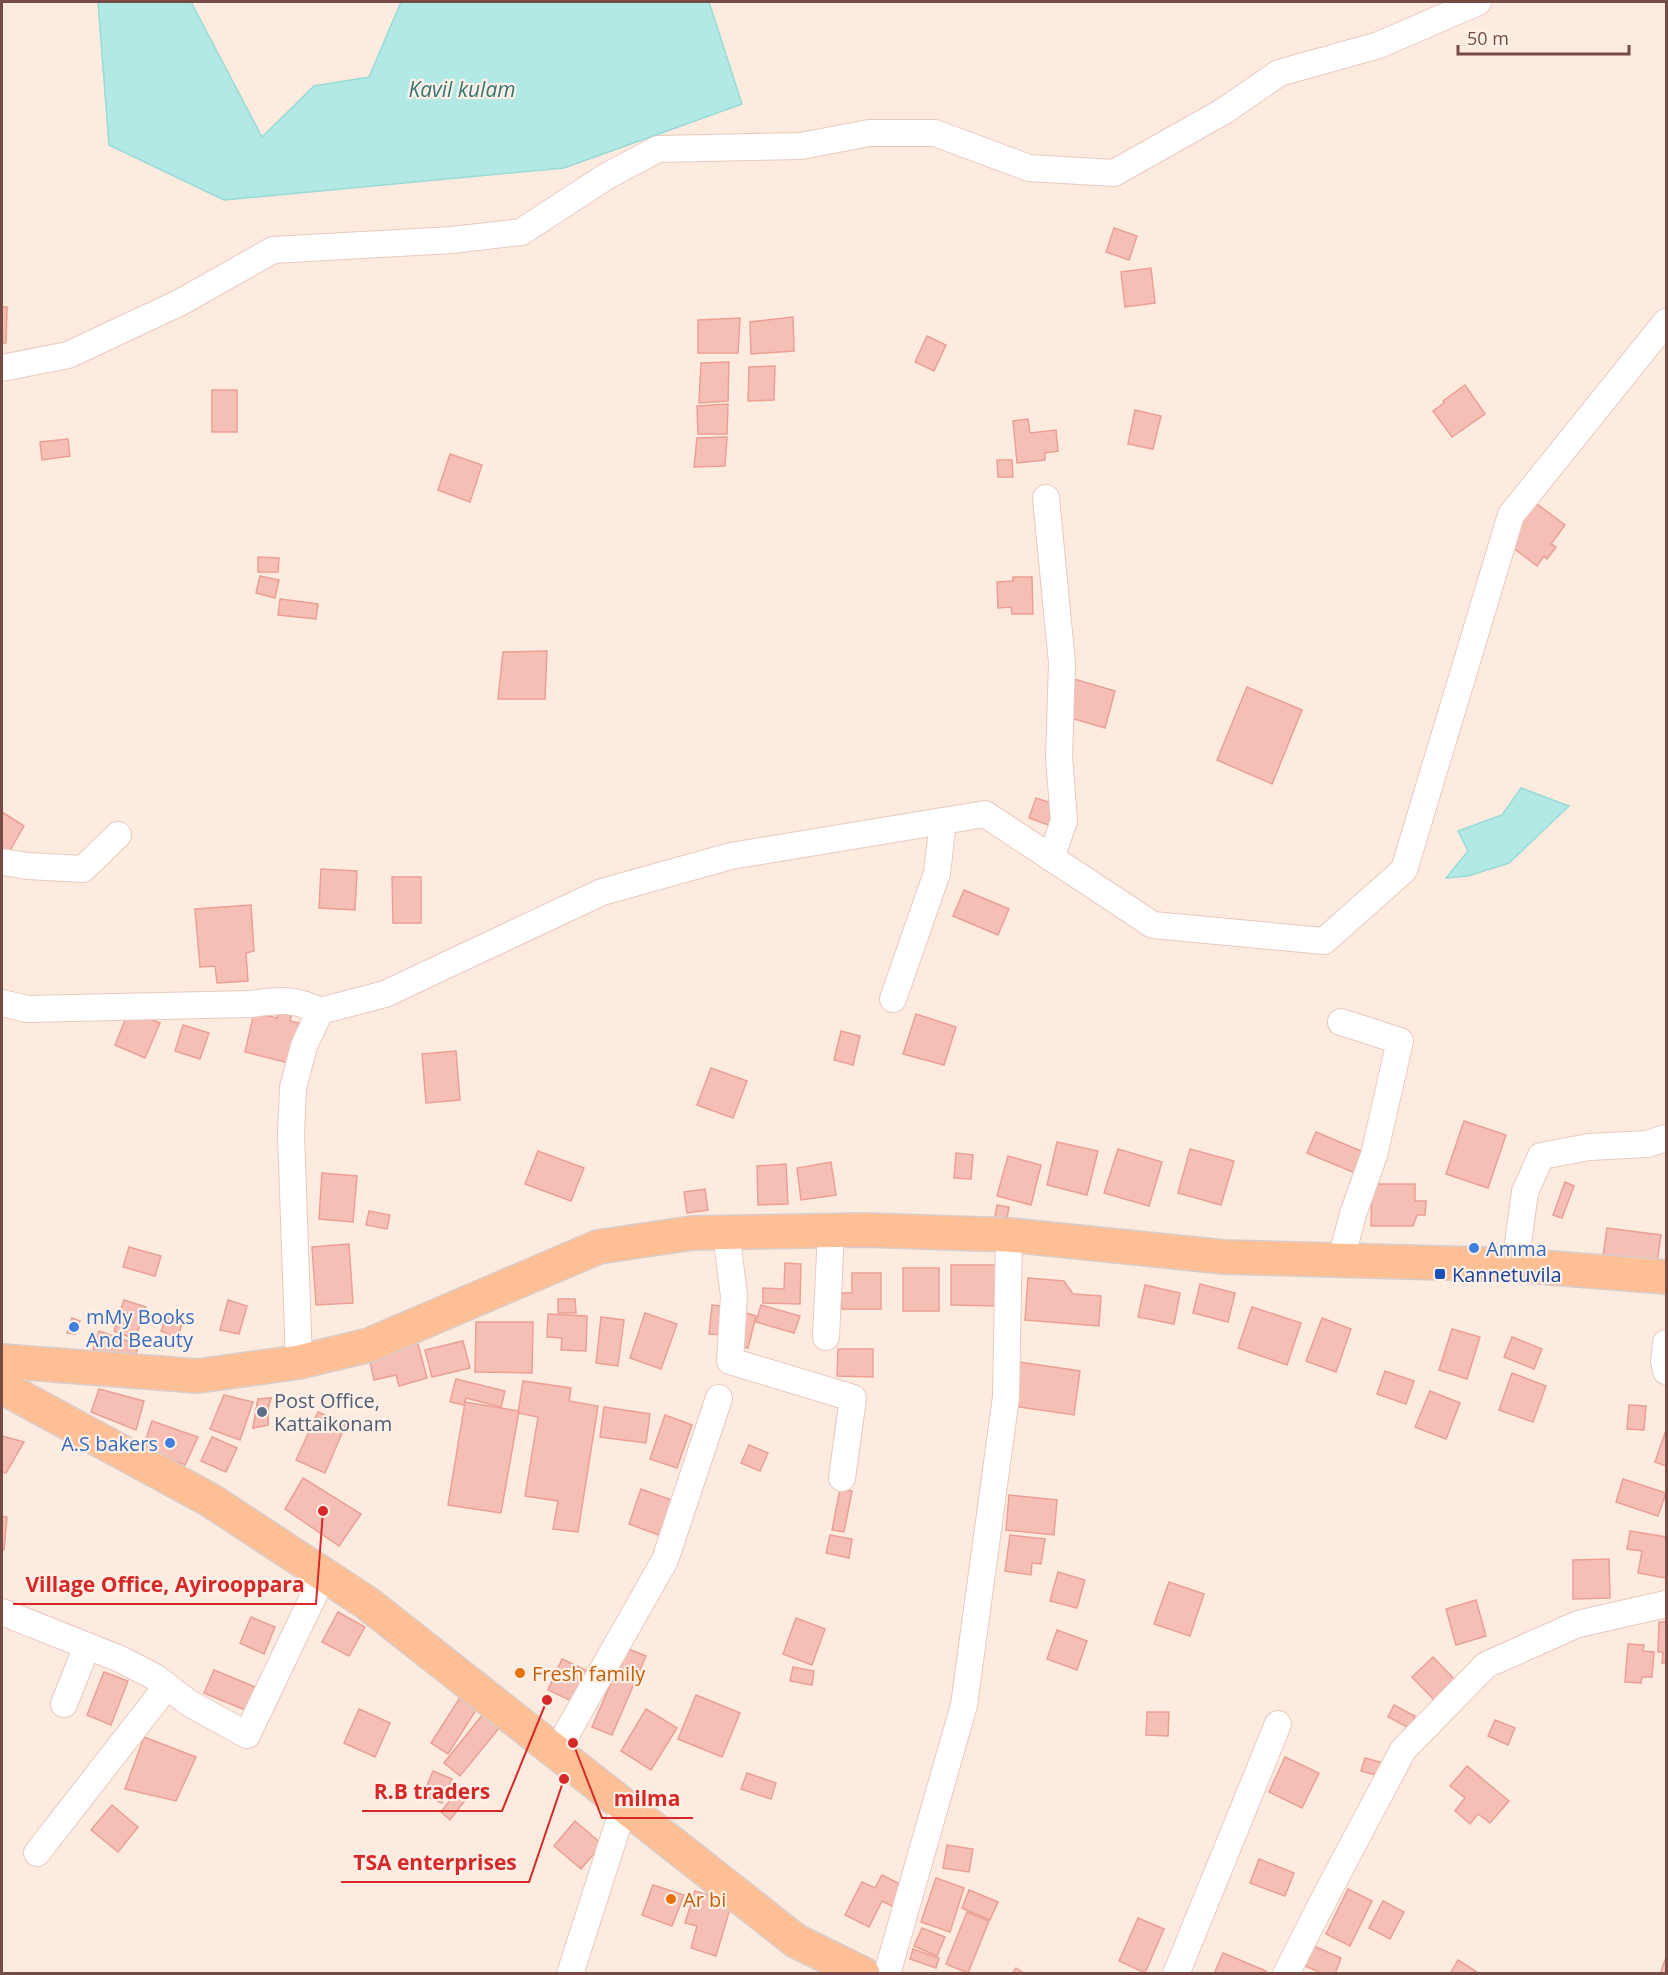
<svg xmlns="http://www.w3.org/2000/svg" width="1668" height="1975" font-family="'Open Sans',sans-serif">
  <rect width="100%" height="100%" fill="#feebdf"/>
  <!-- water -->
  <g fill="#b2e9e4" stroke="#98dbd6" stroke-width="1.5">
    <path d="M98 2H191L262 137 314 86 369 77 401 2H709L742 104 564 168 224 200 109 145Z"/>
    <path d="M1521 788 1569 806 1509 863 1468 876 1446 878 1468 851 1458 831 1502 815Z"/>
  </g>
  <!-- building -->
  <g fill="#f6bfb5" stroke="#eaa094" stroke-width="1.5">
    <path d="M1114 228 1137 236 1129 260 1106 252Z"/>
    <path d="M1151 268 1155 303 1125 307 1121 272Z"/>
    <path d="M2 307H7L6 343H2Z"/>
    <path d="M793 317 794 351 751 354 750 322Z"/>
    <path d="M740 318 738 353H698V320Z"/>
    <path d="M927 336 946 345 934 371 915 362Z"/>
    <path d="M729 362 728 401 699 403 701 363Z"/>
    <path d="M775 366 774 400 748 401 749 367Z"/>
    <path d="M1465 385 1485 414 1452 437 1433 411 1444 403 1443 401Z"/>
    <rect x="212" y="390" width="25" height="42"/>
    <path d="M728 404 727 434H698L697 406Z"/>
    <path d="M1135 410 1161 416 1153 449 1128 444Z"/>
    <path d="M1028 419 1030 433 1056 430 1058 451 1045 453V460L1017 463 1013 421Z"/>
    <path d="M727 437 725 466 694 467 697 438Z"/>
    <path d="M68 439 70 456 42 460 40 442Z"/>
    <path d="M450 454 482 465 470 502 438 490Z"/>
    <path d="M997 460H1012L1013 477H998Z"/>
    <path d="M1533 501 1565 525 1551 544 1556 547 1547 559 1544 556 1537 566 1504 541Z"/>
    <path d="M258 557 279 558 278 572H258Z"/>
    <path d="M260 576 279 580 275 598 256 593Z"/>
    <path d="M1013 577H1032L1033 614H1012L1011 607 998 608 997 582 1013 581Z"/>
    <path d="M280 599 318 604 316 619 278 615Z"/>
    <path d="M547 651 545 699H498L503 652Z"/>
    <path d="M1074 679 1115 691 1105 728 1064 716Z"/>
    <path d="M1247 687 1302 710 1272 784 1217 760Z"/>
    <path d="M1036 798 1061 806 1054 827 1029 818Z"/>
    <path d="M2 812 24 826 9 852 2 847Z"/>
    <path d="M321 869 357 871 355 910 319 908Z"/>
    <path d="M392 877H421V923H393Z"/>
    <path d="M964 890 1009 909 998 935 953 916Z"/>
    <path d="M251 905 254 951 246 953 248 981 217 983 215 966 200 967 195 909Z"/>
    <path d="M280 1006 293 1010 290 1021 299 1023 289 1063 245 1052 254 1013 277 1018Z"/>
    <path d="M129 1010 160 1023 145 1058 115 1045Z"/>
    <path d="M916 1014 956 1027 944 1065 903 1054Z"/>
    <path d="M183 1025 209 1033 200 1059 175 1051Z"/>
    <path d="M841 1031 860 1036 853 1065 834 1060Z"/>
    <path d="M456 1051 460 1100 426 1103 422 1054Z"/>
    <path d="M711 1068 747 1081 733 1118 697 1105Z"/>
    <path d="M1464 1121 1506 1135 1488 1188 1446 1174Z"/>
    <path d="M1316 1132 1368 1154 1360 1175 1307 1153Z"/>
    <path d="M1057 1142 1098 1151 1087 1195 1047 1185Z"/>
    <path d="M1118 1149 1162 1162 1149 1206 1104 1193Z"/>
    <path d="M1190 1149 1234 1161 1221 1205 1178 1193Z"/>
    <path d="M538 1151 584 1168 571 1201 525 1184Z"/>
    <path d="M956 1153 973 1155 971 1179 954 1178Z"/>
    <path d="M1008 1156 1041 1165 1031 1205 997 1196Z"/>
    <path d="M831 1162 836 1195 801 1200 797 1168Z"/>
    <path d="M786 1164 788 1204 758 1205 757 1166Z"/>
    <path d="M322 1173 357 1176 353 1222 319 1219Z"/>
    <path d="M1565 1182 1574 1186 1562 1218 1553 1215Z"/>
    <path d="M1372 1184H1415V1201H1426L1425 1215H1417L1413 1226H1371Z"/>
    <path d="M705 1189 708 1210 687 1213 684 1192Z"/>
    <path d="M997 1205 1009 1207 1006 1224 994 1222Z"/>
    <path d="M369 1211 390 1215 387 1229 366 1225Z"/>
    <path d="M1607 1228 1661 1235 1657 1263 1603 1256Z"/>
    <path d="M349 1244 353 1303 316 1305 312 1247Z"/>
    <path d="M129 1247 161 1256 155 1276 123 1267Z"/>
    <path d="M785 1263 801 1264 800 1304 763 1303V1288L784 1289Z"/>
    <path d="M951 1265H998L997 1306 951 1305Z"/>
    <rect x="903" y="1268" width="36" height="43"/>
    <path d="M852 1273H881V1309H841V1293H852Z"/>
    <path d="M1028 1278 1064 1281 1073 1294 1101 1296 1099 1326 1025 1320Z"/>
    <path d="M1200 1284 1235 1293 1228 1322 1193 1313Z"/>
    <path d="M1145 1285 1180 1293 1174 1324 1138 1317Z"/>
    <path d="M558 1299H575L576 1313H558Z"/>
    <path d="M124 1300 146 1307 135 1339 114 1331Z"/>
    <path d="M228 1300 247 1306 239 1334 220 1330Z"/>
    <path d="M712 1305 730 1307 727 1335 709 1334Z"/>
    <path d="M761 1305 800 1316 794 1333 756 1322Z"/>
    <path d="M1252 1307 1301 1323 1287 1365 1238 1348Z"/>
    <path d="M743 1312 756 1316 748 1348 735 1345Z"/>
    <path d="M168 1313 184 1319 177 1338 161 1331Z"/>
    <path d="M645 1313 677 1324 661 1369 630 1358Z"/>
    <path d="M548 1314 587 1316 586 1351 561 1350 562 1338 547 1337Z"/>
    <path d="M601 1317 624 1320 618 1366 596 1363Z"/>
    <path d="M72 1318 80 1321 75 1334 67 1333Z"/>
    <path d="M1322 1318 1351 1329 1336 1372 1306 1361Z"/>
    <path d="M476 1322H533L532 1373 475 1372Z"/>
    <path d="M1452 1329 1480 1337 1467 1379 1439 1370Z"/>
    <path d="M99 1331 139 1345 132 1363 93 1349Z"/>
    <path d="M1512 1337 1542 1349 1534 1369 1504 1357Z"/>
    <path d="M417 1340 427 1378 399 1386 396 1375 374 1380 368 1353Z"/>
    <path d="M463 1341 470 1368 432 1377 425 1350Z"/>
    <path d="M838 1349H873V1377L837 1376Z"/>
    <path d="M1019 1362 1080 1371 1074 1415 1013 1406Z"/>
    <path d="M1385 1371 1414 1381 1406 1404 1377 1394Z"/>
    <path d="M1512 1373 1546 1386 1533 1422 1499 1410Z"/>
    <path d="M456 1379 505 1391 501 1407 466 1398 464 1405 450 1402Z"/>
    <path d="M523 1381 571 1388 569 1401 598 1406 578 1532 553 1529 558 1501 525 1496 538 1417 518 1413Z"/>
    <path d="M99 1389 144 1401 136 1430 91 1412Z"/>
    <path d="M1430 1391 1460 1403 1446 1439 1415 1427Z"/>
    <path d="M224 1395 253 1402 240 1440 210 1429Z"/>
    <path d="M271 1398 268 1408V1425L253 1428 258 1399Z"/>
    <path d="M271 1398 268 1408V1425L253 1428 258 1399Z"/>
    <path d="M465 1402 519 1411 501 1513 448 1505Z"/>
    <path d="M1629 1405 1646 1406 1644 1430 1627 1429Z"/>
    <path d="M604 1407 650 1414 646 1443 600 1437Z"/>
    <path d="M318 1412 346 1424 325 1473 296 1460Z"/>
    <path d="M665 1415 692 1425 677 1468 650 1459Z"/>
    <path d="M152 1421 198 1437 185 1465 143 1448Z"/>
    <path d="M1666 1430V1466L1655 1462Z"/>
    <path d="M2 1436 24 1442 6 1473 2 1472Z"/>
    <path d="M212 1437 237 1448 226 1472 201 1461Z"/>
    <path d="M749 1445 768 1453 760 1471 741 1463Z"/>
    <path d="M303 1478 361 1514 339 1546 285 1509Z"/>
    <path d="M1623 1479 1666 1493 1658 1516 1616 1502Z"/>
    <path d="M641 1489 679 1503 667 1538 629 1524Z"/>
    <path d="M840 1489 852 1491 844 1532 832 1530Z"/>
    <path d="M1009 1495 1057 1500 1054 1535 1006 1530Z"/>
    <path d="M2 1517H7L4 1550H2Z"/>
    <path d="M1630 1531 1666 1537V1578L1638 1573 1642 1551 1627 1549Z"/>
    <path d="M830 1535 852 1539 849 1558 826 1553Z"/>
    <path d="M1010 1535 1045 1539 1041 1564 1032 1563 1031 1575 1005 1571Z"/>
    <path d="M1609 1559 1610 1598 1573 1599V1560Z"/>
    <path d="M1058 1572 1085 1580 1077 1608 1050 1601Z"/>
    <path d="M1169 1582 1204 1594 1190 1636 1154 1624Z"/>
    <path d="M1476 1600 1486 1636 1456 1645 1446 1609Z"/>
    <path d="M338 1612 365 1627 349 1656 322 1642Z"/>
    <path d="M251 1617 275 1627 264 1654 240 1643Z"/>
    <path d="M796 1618 825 1629 812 1665 783 1654Z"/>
    <path d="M1659 1622H1666V1663H1662L1663 1652H1658Z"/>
    <path d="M1057 1630 1087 1641 1077 1670 1047 1659Z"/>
    <path d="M1628 1644 1644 1645 1643 1651 1654 1652 1652 1677H1642L1641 1683 1625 1682Z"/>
    <path d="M626 1648 646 1656 612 1735 592 1727Z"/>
    <path d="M1433 1657 1458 1683 1437 1703 1412 1677Z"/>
    <path d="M562 1659 592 1673 578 1704 548 1690Z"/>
    <path d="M793 1667 814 1671 812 1685 790 1681Z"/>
    <path d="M214 1670 260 1689 250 1712 204 1693Z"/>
    <path d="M104 1672 128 1681 111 1725 87 1715Z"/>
    <path d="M696 1695 740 1713 722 1757 678 1739Z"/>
    <path d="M461 1696 478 1707 448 1754 431 1743Z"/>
    <path d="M1394 1705 1415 1716 1409 1728 1388 1717Z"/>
    <path d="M359 1709 390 1723 375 1757 344 1743Z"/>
    <path d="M646 1709 677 1728 651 1770 621 1751Z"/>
    <path d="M1147 1712H1169L1168 1736 1146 1735Z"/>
    <path d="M483 1714 500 1727 460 1776 444 1763Z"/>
    <path d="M1495 1720 1515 1728 1508 1745 1488 1736Z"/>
    <path d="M144 1737 196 1757 176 1801 125 1789Z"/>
    <path d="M1285 1757 1319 1773 1302 1808 1269 1792Z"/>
    <path d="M1365 1758 1383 1763 1379 1776 1361 1771Z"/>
    <path d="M1467 1766 1509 1801 1490 1823 1478 1814 1470 1824 1455 1811 1465 1798 1450 1786Z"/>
    <path d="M433 1771 452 1779 442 1803 423 1795Z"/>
    <path d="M747 1773 776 1783 771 1799 741 1789Z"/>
    <path d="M457 1791 466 1799 450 1820 441 1812Z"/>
    <path d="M112 1805 138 1827 118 1852 91 1830Z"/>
    <path d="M575 1821 602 1844 581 1869 554 1846Z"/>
    <path d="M947 1845 973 1849 969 1872 943 1868Z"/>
    <path d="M1259 1859 1294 1873 1285 1896 1250 1883Z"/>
    <path d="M882 1875 906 1887 896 1908 882 1901 869 1927 845 1915 862 1882 875 1888Z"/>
    <path d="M936 1878 964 1888 950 1932 921 1922Z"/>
    <path d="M653 1885 684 1895 672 1926 642 1915Z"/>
    <path d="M1348 1889 1372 1901 1350 1946 1326 1934Z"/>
    <path d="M969 1890 998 1902 990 1920 962 1908Z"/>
    <path d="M695 1891 732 1902 716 1956 691 1948 697 1926 685 1923Z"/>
    <path d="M1383 1901 1404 1912 1390 1939 1369 1928Z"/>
    <path d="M967 1912 989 1921 968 1973 946 1964Z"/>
    <path d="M1138 1918 1164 1929 1145 1973 1119 1961Z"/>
    <path d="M922 1928 945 1937 937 1956 914 1946Z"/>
    <path d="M1309 1944 1341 1958 1335 1974H1323L1301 1964Z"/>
    <path d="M913 1949 939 1958 936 1968 910 1959Z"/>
    <path d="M1223 1953 1266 1971 1265 1974H1214Z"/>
    <path d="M1458 1960 1480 1974H1450Z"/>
    <path d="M1665 1960 1666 1961V1974H1660Z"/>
    <path d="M1016 1968 1025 1974H1012Z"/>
  </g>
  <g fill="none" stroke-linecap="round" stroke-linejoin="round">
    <defs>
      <g id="minor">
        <path d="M2 368 68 355 181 302 273 250 452 240 521 232 607 176 658 149 801 146 869 133H935L1029 168 1114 173 1224 111 1279 73 1379 45 1478 2"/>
        <path d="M1046 498 1062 663 1059 757 1064 821 1051 858"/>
        <path d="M2 862 28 866 83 869 118 835"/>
        <path d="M893 999 937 873 943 821"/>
        <path d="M2 1003 27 1009 251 1004C278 1000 294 998 320 1011"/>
        <path d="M1341 1022 1400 1041 1374 1155 1353 1214 1341 1260"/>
        <path d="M726 1232 734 1296 730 1361 853 1398 842 1478"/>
        <path d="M1515 1265 1525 1192 1541 1156 1589 1147 1647 1144 1666 1138"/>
        <path d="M826 1337 831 1231"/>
        <path d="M1666 1343 1664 1361 1666 1371"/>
        <path d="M299 1362 291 1134 293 1088 304 1046 320 1011 385 994 602 892 731 856 985 814 1153 925 1324 941 1404 870 1511 515 1666 322"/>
        <path d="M2 1612 120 1659 155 1677 189 1703 247 1735 324 1574"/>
        <path d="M64 1704 87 1646"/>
        <path d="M556 1752 665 1560 719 1398"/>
        <path d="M37 1853 167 1686"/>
        <path d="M570 1974 624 1806"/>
        <path d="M887 1974 964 1705 1006 1397 1009 1235"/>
        <path d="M1176 1974 1278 1724"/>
        <path d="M1286 1974 1322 1903 1403 1750 1486 1665 1578 1624 1666 1604"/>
      </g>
      <g id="major">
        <path d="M2 1361 198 1376 299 1362 369 1345 598 1247 692 1233 866 1230 1009 1235 1224 1257 1515 1265 1666 1277"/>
        <path d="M2 1387 210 1500 367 1603 796 1941 863 1974"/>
      </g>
    </defs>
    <!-- minor casing -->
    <use href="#minor" stroke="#e8c9c0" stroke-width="28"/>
    <!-- major casing -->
    <use href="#major" stroke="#d9cdcb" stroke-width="36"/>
    <!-- minor -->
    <use href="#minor" stroke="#fff" stroke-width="26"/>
    <!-- major -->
    <use href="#major" stroke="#ffbf95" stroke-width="33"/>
  </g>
  <!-- markers -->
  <g fill="#3f7fe0" stroke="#fff0e7" stroke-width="2">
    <circle cx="1474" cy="1248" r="6"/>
    <circle cx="74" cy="1327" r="6"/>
    <circle cx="170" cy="1443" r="6"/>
  </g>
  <rect fill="#1a4fb4" stroke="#fff0e7" stroke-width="2" x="1434" y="1268" width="12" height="12" rx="3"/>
  <circle fill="#5c6f8a" stroke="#fff0e7" stroke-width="2" cx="262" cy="1412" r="6"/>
  <g fill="#e8710a" stroke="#fff0e7" stroke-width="2">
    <circle cx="520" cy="1673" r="6"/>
    <circle cx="671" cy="1899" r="6"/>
  </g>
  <g text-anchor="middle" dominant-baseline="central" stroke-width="4.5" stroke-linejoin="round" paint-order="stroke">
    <!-- shop labels -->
    <g font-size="20" fill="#366cbe" stroke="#fff0e7" text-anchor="start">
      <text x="1486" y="1248">Amma</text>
      <text x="86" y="1316">mMy Books<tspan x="86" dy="23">And Beauty</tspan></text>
      <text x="158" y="1443" text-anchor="end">A.S bakers</text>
    </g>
    <!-- transit labels -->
    <g font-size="20" fill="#164399" stroke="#fff0e7" text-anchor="start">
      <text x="1452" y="1274">Kannetuvila</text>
    </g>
    <!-- service labels -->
    <g font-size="20" fill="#4e5e75" stroke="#fff0e7" text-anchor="start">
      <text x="274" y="1400">Post Office,<tspan x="274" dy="23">Kattaikonam</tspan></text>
    </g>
    <!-- food labels -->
    <g font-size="20" fill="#c56008" stroke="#fff0e7" text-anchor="start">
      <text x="532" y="1673">Fresh family</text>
      <text x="683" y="1899">Ar bi</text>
    </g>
    <!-- water labels -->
    <g font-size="21" font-style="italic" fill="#357672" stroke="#fff0e7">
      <text x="462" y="89">Kavil kulam</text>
    </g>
  </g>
  <!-- callouts -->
  <path fill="none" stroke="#d62828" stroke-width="2" d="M323 1511L316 1604H13M547 1700L502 1811H362M573 1743L602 1818H693M564 1779L529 1882H341"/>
  <g fill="#d62828" stroke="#fff0e7" stroke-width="2">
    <circle cx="323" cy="1511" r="6"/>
    <circle cx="547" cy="1700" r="6"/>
    <circle cx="573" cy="1743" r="6"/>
    <circle cx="564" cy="1779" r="6"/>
  </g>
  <g font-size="21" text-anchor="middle" font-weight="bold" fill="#d62828" stroke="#fff0e7" stroke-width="4.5" stroke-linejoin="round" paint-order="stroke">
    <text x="165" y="1592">Village Office, Ayirooppara</text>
    <text x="432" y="1799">R.B traders</text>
    <text x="647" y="1806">milma</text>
    <text x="435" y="1870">TSA enterprises</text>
  </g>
  <!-- border -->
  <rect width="1668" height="1975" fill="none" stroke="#764b45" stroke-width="6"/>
  <!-- scale -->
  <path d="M1458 45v9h171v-9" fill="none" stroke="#764b45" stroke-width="3"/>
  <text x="1467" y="45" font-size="18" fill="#764b45" stroke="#fff0e7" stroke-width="4.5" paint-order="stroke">50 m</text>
</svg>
